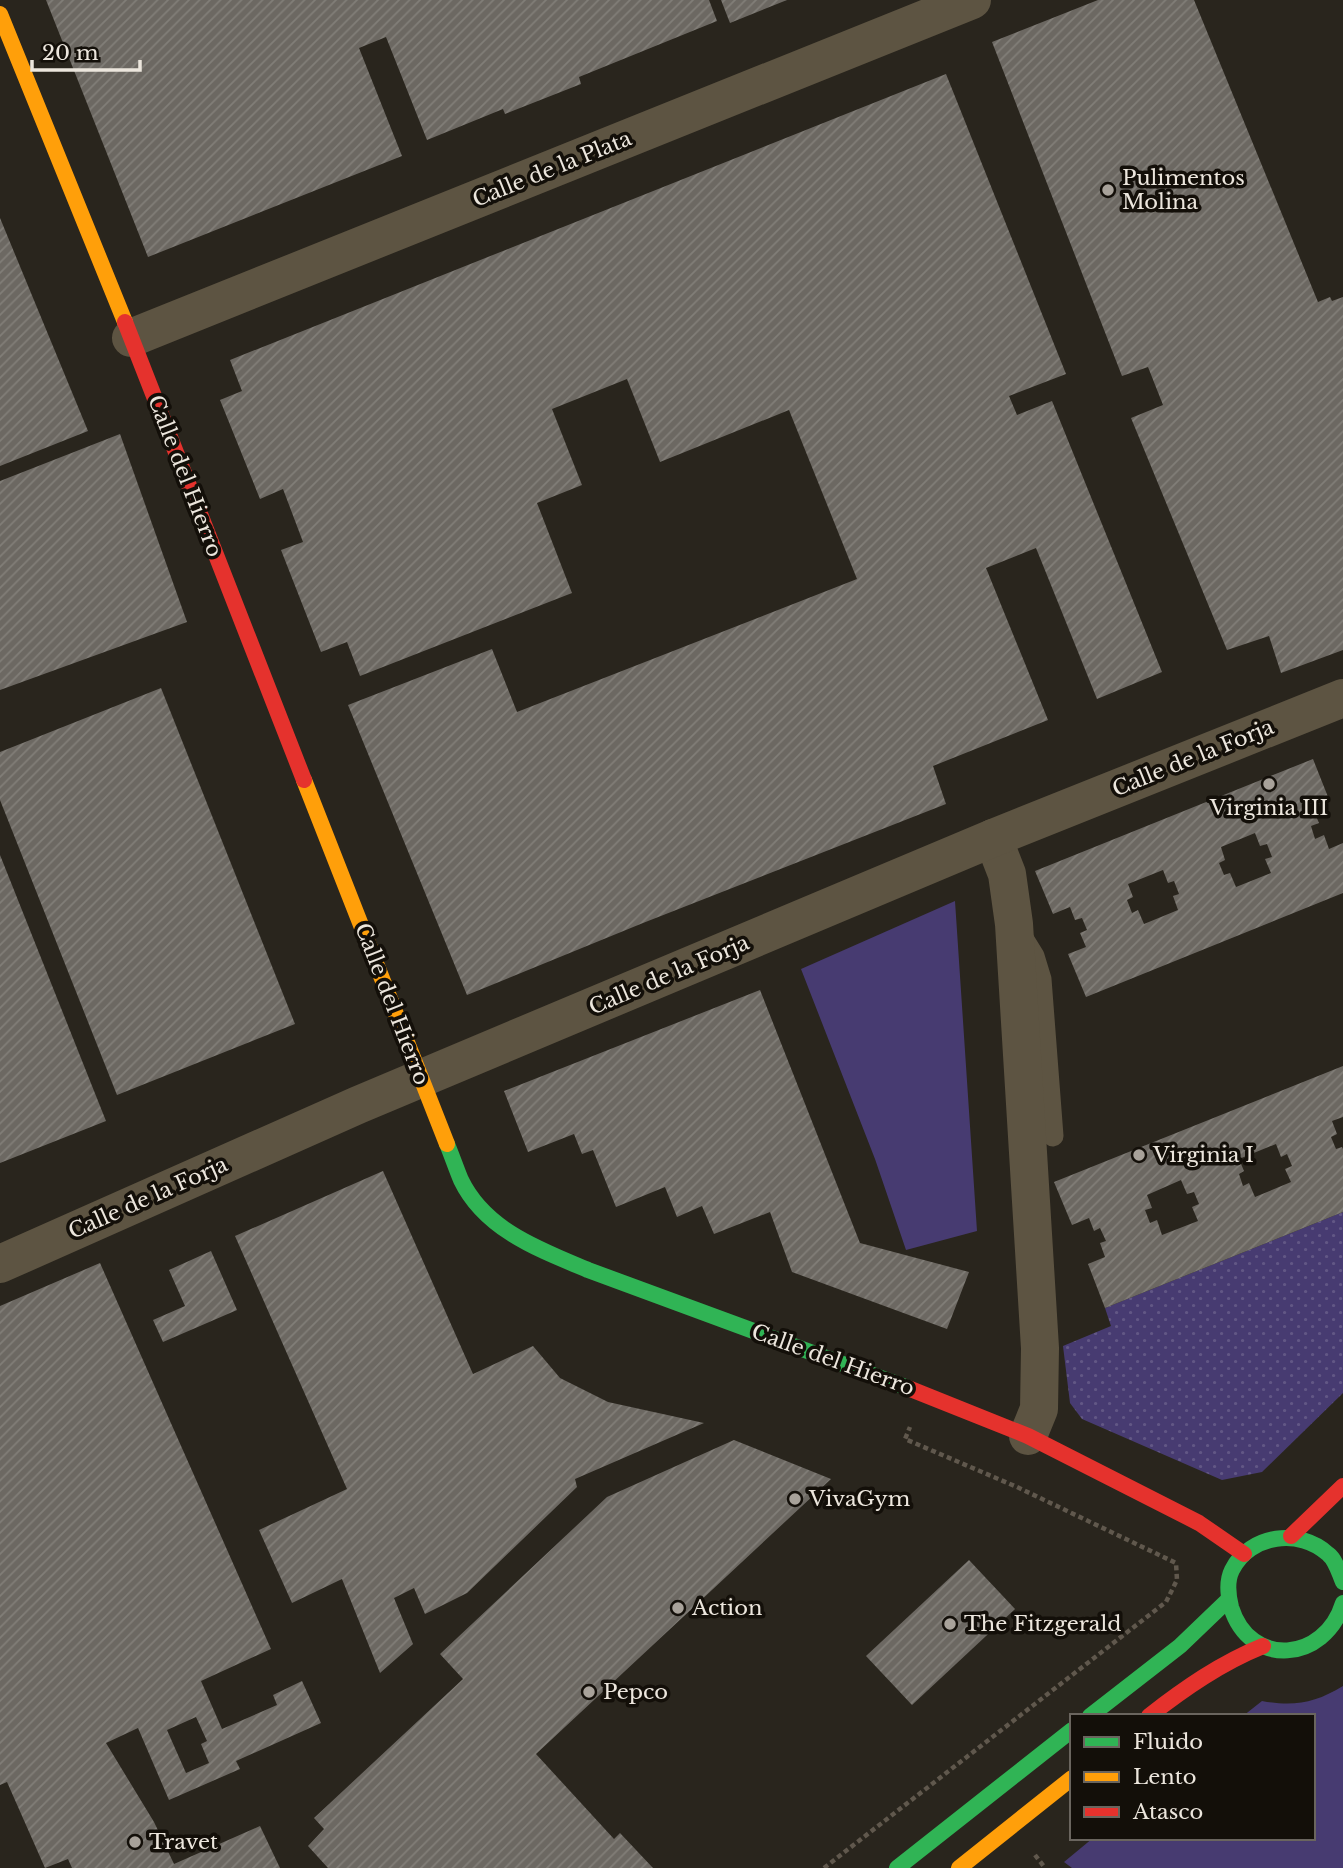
<svg xmlns="http://www.w3.org/2000/svg" width="1343" height="1868" font-family="'Libre Baskerville',serif">
  <defs>
    <pattern id="garden-dots" width="8" height="8" patternUnits="userSpaceOnUse" patternTransform="scale(1.75)"><rect width="8" height="8" fill="#473b71"/><path d="M2 2h.1M6 6h.1" fill="none" stroke="#625785" stroke-width="1.8" stroke-linecap="round"/></pattern>
    <pattern id="building-hatch" width="6" height="6" patternUnits="userSpaceOnUse" patternTransform="scale(1.75)"><rect width="6" height="6" fill="#6c6862"/><path d="M-1 1l2-2M0 6l6-6M5 7l2-2" fill="none" stroke="#817e78"/></pattern>
  </defs>
  <rect width="100%" height="100%" fill="#29251d"/>
  <!-- green -->
  <g fill="#473b71">
    <path d="M955 901 977 1231 906 1250 875 1159 801 969Z"/>
    <path d="M1343 1686V1868H1072L1064 1862 1093 1838H1313V1716H1243L1262 1701C1294 1707 1315 1703 1343 1686Z"/>
  </g>
  <!-- garden -->
  <path fill="url(#garden-dots)" d="M1343 1212V1393L1262 1472 1222 1480 1082 1419 1070 1403 1063 1346 1111 1326 1105 1308Z"/>
  <!-- building -->
  <g fill="url(#building-hatch)" fill-rule="evenodd">
    <path d="M46 0H709L717 21 579 77 581 84 505 114 503 109 427 140 386 37 359 48 402 156 148 257Z"/>
    <path d="M721 0H787L730 23Z"/>
    <path d="M1098 0H1194L1318 302 1330 297 1332 301 1343 297V650L1281 673 1269 636 1227 650 1131 418 1163 405 1148 367 1122 376 992 42Z"/>
    <path d="M946 74 1066 374 1009 396 1017 415 1052 401 1162 672 1097 699 1036 548 986 568 1048 720 933 766 946 804 643 923 467 995 348 705 492 649 517 712 857 579 789 410 660 462 627 379 552 409 582 485 537 503 572 593 360 676 347 642 321 652 281 550 303 542 283 489 260 499 220 400 242 391 230 360Z"/>
    <path d="M0 218 88 431 0 466Z"/>
    <path d="M120 434 187 622 0 690V481Z"/>
    <path d="M161 688 295 1024 117 1095 0 800V752Z"/>
    <path d="M1313 759 1330 802 1313 809 1319 823 1311 826 1315 839 1324 835 1329 849 1343 843V893L1086 997 1068 954 1086 947 1080 933 1087 930 1082 918 1075 920 1070 907 1053 914 1035 871ZM1255 833 1260 846 1267 844 1272 857 1265 859 1271 873 1236 887 1230 873 1224 875 1219 863 1225 860 1221 847ZM1163 870 1168 883 1174 881 1179 894 1173 896 1178 910 1144 924 1138 910 1132 913 1127 900 1133 897 1128 884Z"/>
    <path d="M0 855 106 1121 0 1163Z"/>
    <path d="M760 990 860 1243 969 1272 947 1329 792 1272 770 1212 714 1234 702 1206 677 1217 665 1187 616 1207 593 1150 582 1154 574 1134 528 1152 504 1091Z"/>
    <path d="M1343 1066V1117L1332 1121 1337 1134 1331 1137 1336 1149 1342 1147 1343 1149V1212L1105 1308 1088 1264 1105 1257 1100 1243 1106 1241 1100 1228 1094 1231 1089 1218 1072 1225 1054 1182ZM1276 1144 1281 1157 1287 1154 1292 1166 1285 1169 1291 1182 1255 1197 1249 1183 1243 1186 1239 1174 1244 1171 1239 1159ZM1181 1180 1187 1194 1194 1192 1199 1204 1192 1207 1198 1221 1162 1235 1157 1220 1150 1223 1145 1210 1152 1208 1147 1195Z"/>
    <path d="M383 1171 473 1374 533 1346 560 1378 608 1402 704 1423 575 1479 577 1487 467 1593 425 1614 414 1588 394 1598 413 1644 380 1673 342 1579 292 1603 259 1530 347 1489 235 1236Z"/>
    <path d="M211 1251 237 1310 163 1342 153 1320 185 1306 169 1270Z"/>
    <path d="M100 1263 271 1649 201 1681 222 1729 277 1705 273 1695 302 1681 321 1723 236 1761 240 1769 169 1800 138 1728 106 1743 154 1822 174 1864 260 1826 280 1868H72L68 1859 45 1868 7 1782 0 1785V1306ZM196 1717 207 1741 201 1744 209 1763 186 1773 167 1730Z"/>
    <path d="M734 1440 831 1479 536 1754 614 1839 620 1833 653 1868H328L308 1846 324 1829 314 1818 463 1679 440 1654 607 1497Z"/>
    <path d="M969 1560 1015 1609 912 1705 866 1656Z"/>
  </g>
  <g fill="none" stroke-linecap="round" stroke-linejoin="round">
    <!-- path -->
    <g stroke="#60584d" stroke-width="4.5" stroke-dasharray="5 3.5" stroke-linecap="butt">
      <path d="M1035 1855 1045 1868"/>
      <path d="M824 1868 1166 1602 1177 1580 1176 1563 1017 1487 905 1439 910 1427"/>
    </g>
    <!-- lane -->
    <path stroke="#5d5442" stroke-width="21" d="M1021 935 1034 956 1041 979 1053 1136"/>
    <!-- street -->
    <g stroke="#5d5442" stroke-width="38">
      <path d="M131 338 972 0"/>
      <path d="M993 838 1007 874 1014 924 1040 1348 1039 1409 1028 1436"/>
      <path d="M0 1264 358 1105 993 838 1343 698"/>
    </g>
    <!-- fast -->
    <g stroke="#30b455" stroke-width="16">
      <path d="M447 1144C452 1156 456 1168 461 1180 485 1230 540 1250 588 1270L908 1388"/>
      <path d="M1343 1582C1339 1573 1336 1560 1328 1554 1300 1528 1250 1534 1232 1570 1226 1582 1228 1595 1231 1607 1250 1669 1325 1662 1343 1603"/>
      <path d="M1090 1716 1180 1646 1229 1599"/>
      <path d="M897 1868 1072 1730"/>
    </g>
    <!-- slow -->
    <g stroke="#ff9f0a" stroke-width="16">
      <path d="M0 14 125 322"/>
      <path d="M304 780 447 1144"/>
      <path d="M959 1868 1072 1778"/>
    </g>
    <!-- jam -->
    <g stroke="#e5322d" stroke-width="16">
      <path d="M125 322 304 780"/>
      <path d="M908 1388 1028 1436 1199 1523 1244 1554"/>
      <path d="M1291 1536 1343 1486"/>
      <path d="M1149 1716C1185 1688 1221 1663 1263 1646"/>
    </g>
  </g>
  <!-- markers -->
  <g fill="#a8a29a" stroke="#130f09" stroke-width="2.5">
    <circle cx="1108" cy="190" r="7"/>
    <circle cx="1269" cy="784" r="7"/>
    <circle cx="1139" cy="1155" r="7"/>
    <circle cx="795" cy="1499" r="7"/>
    <circle cx="678" cy="1608" r="7"/>
    <circle cx="950" cy="1624" r="7"/>
    <circle cx="589" cy="1692" r="7"/>
    <circle cx="135" cy="1842" r="7"/>
  </g>
  <g text-anchor="middle" dominant-baseline="central" stroke-width="7" stroke-linejoin="round" paint-order="stroke">
    <!-- street labels -->
    <g font-size="21" fill="#ece6dd" stroke="#130f09">
      <text transform="translate(552 169) rotate(-22)">Calle de la Plata</text>
      <text transform="translate(185 476) rotate(69)">Calle del Hierro</text>
      <text transform="translate(1193 758) rotate(-22)">Calle de la Forja</text>
      <text transform="translate(669 975) rotate(-23)">Calle de la Forja</text>
      <text transform="translate(392 1004) rotate(69)">Calle del Hierro</text>
      <text transform="translate(148 1198) rotate(-24)">Calle de la Forja</text>
      <text transform="translate(833 1360) rotate(20)">Calle del Hierro</text>
    </g>
    <!-- poi labels -->
    <g font-size="21" fill="#ece6dd" stroke="#130f09" text-anchor="start">
      <text x="1122" y="178">Pulimentos<tspan x="1122" dy="24">Molina</tspan></text>
      <text x="1269" y="808" text-anchor="middle">Virginia III</text>
      <text x="1153" y="1155">Virginia I</text>
      <text x="809" y="1499">VivaGym</text>
      <text x="692" y="1608">Action</text>
      <text x="964" y="1624">The Fitzgerald</text>
      <text x="603" y="1692">Pepco</text>
      <text x="149" y="1842">Travet</text>
    </g>
  </g>
  <!-- legend -->
  <rect x="1070" y="1714" width="245" height="126" fill="#130f09" stroke="#6a655e" stroke-width="2"/>
  <rect x="1084" y="1737" width="35" height="10" fill="#30b455" stroke="#6a655e" stroke-width="2"/>
  <text x="1133" y="1749" font-size="21" fill="#ece6dd">Fluido</text>
  <rect x="1084" y="1772" width="35" height="10" fill="#ff9f0a" stroke="#6a655e" stroke-width="2"/>
  <text x="1133" y="1784" font-size="21" fill="#ece6dd">Lento</text>
  <rect x="1084" y="1807" width="35" height="10" fill="#e5322d" stroke="#6a655e" stroke-width="2"/>
  <text x="1133" y="1819" font-size="21" fill="#ece6dd">Atasco</text>
  <!-- scale -->
  <path d="M32 60v10h108v-10" fill="none" stroke="#ece6dd" stroke-width="3.5"/>
  <text x="42" y="60" font-size="21" fill="#ece6dd" stroke="#130f09" stroke-width="5" paint-order="stroke">20 m</text>
</svg>
